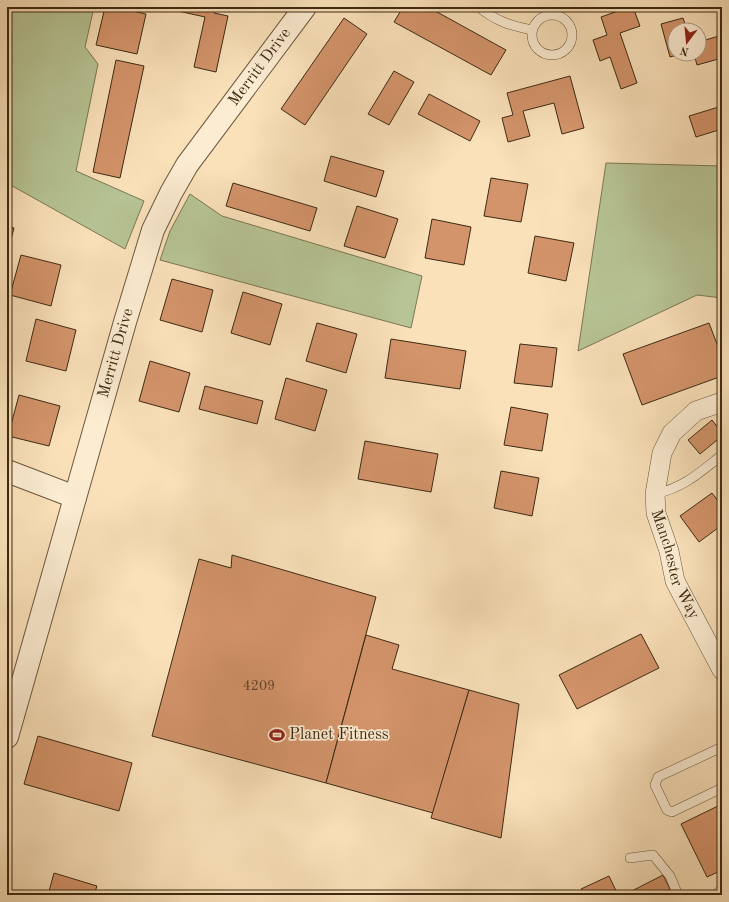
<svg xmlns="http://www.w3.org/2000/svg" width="729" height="902" font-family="'Old Standard TT',serif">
  <rect width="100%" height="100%" fill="#fae1ba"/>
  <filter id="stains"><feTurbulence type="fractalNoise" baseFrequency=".005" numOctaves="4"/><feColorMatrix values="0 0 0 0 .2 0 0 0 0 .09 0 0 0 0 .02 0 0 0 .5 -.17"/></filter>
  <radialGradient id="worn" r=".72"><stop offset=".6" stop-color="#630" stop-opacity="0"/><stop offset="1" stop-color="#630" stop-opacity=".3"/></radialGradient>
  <!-- green -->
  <g fill="#b7c495" stroke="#7a7754">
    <path d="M7 7H94L85 47 98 64 76 171 144 201 125 249 7 183Z"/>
    <path d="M606 163 722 166V298L697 295 578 351Z"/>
    <path d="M190 194 222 216 422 276 411 328 160 260 170 231Z"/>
  </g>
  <!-- building -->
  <g fill="#d4946b" stroke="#3c2a13">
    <path d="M105 7H115L146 14 137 54 96 45Z"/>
    <path d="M160 7H216L214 13 228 16 216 72 194 67 205 17Z"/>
    <path d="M403 7H428L506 50 491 75 394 22Z"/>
    <path d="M629 7H633L640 26 620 33 637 83 621 89 610 57 600 61 593 40 607 35 601 17Z"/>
    <path d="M344 18 367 34 305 125 281 109Z"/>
    <path d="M683 18 687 30H675V54H681L670 57 661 24Z"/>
    <path d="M722 35V58L697 65 694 54H699V42Z"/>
    <path d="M116 60 144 66 120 178 93 172Z"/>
    <path d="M394 71 414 82 389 125 368 114Z"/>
    <path d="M570 76 584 128 562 134 554 103 523 111 530 136 508 142 502 118 513 115 507 93Z"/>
    <path d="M429 94 480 121 470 141 418 114Z"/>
    <path d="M722 106V129L696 137 689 116Z"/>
    <path d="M331 156 384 171 376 197 324 181Z"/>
    <path d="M491 178 528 184 521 222 484 216Z"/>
    <path d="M233 183 317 208 310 231 226 206Z"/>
    <path d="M357 206 398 219 385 258 344 246Z"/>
    <path d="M432 219 471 227 464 265 425 258Z"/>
    <path d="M7 227 14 228 8 251 7 250Z"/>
    <path d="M535 236 574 243 566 281 528 273Z"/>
    <path d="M21 255 61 265 51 306 10 295Z"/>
    <path d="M172 279 213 290 202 332 160 320Z"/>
    <path d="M243 292 282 304 270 345 231 333Z"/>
    <path d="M36 319 76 330 66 371 26 361Z"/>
    <path d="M317 323 357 334 346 373 306 361Z"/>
    <path d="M709 323 722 357V376L642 405 623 354Z"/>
    <path d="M391 339 466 351 460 389 385 378Z"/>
    <path d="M520 344 557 348 552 387 514 383Z"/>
    <path d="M150 361 190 373 179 412 139 401Z"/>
    <path d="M286 378 327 390 315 431 275 419Z"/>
    <path d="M205 386 263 401 257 424 199 409Z"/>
    <path d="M19 395 60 406 49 446 8 436Z"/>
    <path d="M511 407 548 414 542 451 504 445Z"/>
    <path d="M712 420 722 433V436L700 454 688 440Z"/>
    <path d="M365 441 438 454 431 492 358 479Z"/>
    <path d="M501 471 539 478 532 516 494 508Z"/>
    <path d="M712 493 722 506V525L699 542 680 516Z"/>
    <path d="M232 555 376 597 326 783 152 736 199 559 231 568Z"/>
    <path d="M641 634 659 668 577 709 559 675Z"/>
    <path d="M366 635 399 645 392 669 469 690 433 813 326 783Z"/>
    <path d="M469 690 519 704 501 838 431 818Z"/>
    <path d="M38 736 132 763 119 811 24 784Z"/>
    <path d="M722 804V870L707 877 681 824Z"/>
    <path d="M54 873 97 886 94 895H48Z"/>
    <path d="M663 875 673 895H624Z"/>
    <path d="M609 876 618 895H584L581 889Z"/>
  </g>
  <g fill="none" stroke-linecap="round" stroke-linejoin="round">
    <defs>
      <g id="service">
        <path d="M479 7C495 21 512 26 532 30"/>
        <circle cx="552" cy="35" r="20"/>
        <path d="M655 494C685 487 699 473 722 455"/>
        <path d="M722 747 658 777 655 785 667 810 672 812 722 788"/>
        <path d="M630 858 653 855 670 876 678 895"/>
        <path d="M715 895 722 889"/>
      </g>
      <g id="minor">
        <path id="s1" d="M722 402 696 411 672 433 662 453 655 494 656 513 669 551 675 581 722 670"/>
      </g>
      <g id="tertiary">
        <path d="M7 471 75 497"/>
        <path id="s2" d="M7 737 125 322 153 230 171 193 187 165 305 7"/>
      </g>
    </defs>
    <!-- service casing -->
    <use href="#service" stroke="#6c583d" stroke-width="10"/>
    <!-- minor casing -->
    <use href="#minor" stroke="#6c583d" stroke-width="20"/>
    <!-- tertiary casing -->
    <use href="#tertiary" stroke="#6c583d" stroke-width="24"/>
    <!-- service -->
    <use href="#service" stroke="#fcecd2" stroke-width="9"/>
    <!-- minor -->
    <use href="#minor" stroke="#fcecd2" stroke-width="19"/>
    <!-- tertiary -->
    <use href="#tertiary" stroke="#fcecd2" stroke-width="22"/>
  </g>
  <!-- icons -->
  <defs>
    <symbol id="stadium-bare" viewBox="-9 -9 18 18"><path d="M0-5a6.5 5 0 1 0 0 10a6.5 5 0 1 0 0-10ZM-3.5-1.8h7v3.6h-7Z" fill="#8f2418" stroke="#fcecd2" stroke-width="2.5" paint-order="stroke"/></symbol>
  </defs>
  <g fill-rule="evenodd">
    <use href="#stadium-bare" x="266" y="724" width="22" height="22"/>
  </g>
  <g text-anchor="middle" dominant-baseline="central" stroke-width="3.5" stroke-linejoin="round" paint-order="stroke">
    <!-- number labels -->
    <g font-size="14" fill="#624429">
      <text x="259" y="686">4209</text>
    </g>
    <!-- street labels -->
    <g font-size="16" fill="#3c2a13" stroke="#fcecd2">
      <text stroke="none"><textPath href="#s2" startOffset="723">Merritt Drive</textPath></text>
      <text stroke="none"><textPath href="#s2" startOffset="399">Merritt Drive</textPath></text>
      <text stroke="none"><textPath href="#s1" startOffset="198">Manchester Way</textPath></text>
    </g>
    <!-- poi labels -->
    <g font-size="16" fill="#3c2a13" stroke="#fcecd2" text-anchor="start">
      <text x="289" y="735">Planet Fitness</text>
    </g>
  </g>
  <!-- margin -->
  <rect width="729" height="902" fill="none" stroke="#fae1ba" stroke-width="24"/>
  <rect x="8" y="8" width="713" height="886" fill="none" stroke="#3c2a13" stroke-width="2"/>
  <rect x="12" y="12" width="705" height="878" fill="none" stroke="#3c2a13"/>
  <!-- north arrow -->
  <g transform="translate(687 42) rotate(196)"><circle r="19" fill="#fcecd2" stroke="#af9e86"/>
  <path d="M0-3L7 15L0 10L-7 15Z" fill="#8f2418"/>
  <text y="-6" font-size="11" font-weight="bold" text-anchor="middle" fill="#3c2a13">N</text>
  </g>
  <rect width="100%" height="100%" filter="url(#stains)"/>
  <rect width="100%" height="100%" fill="url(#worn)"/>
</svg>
